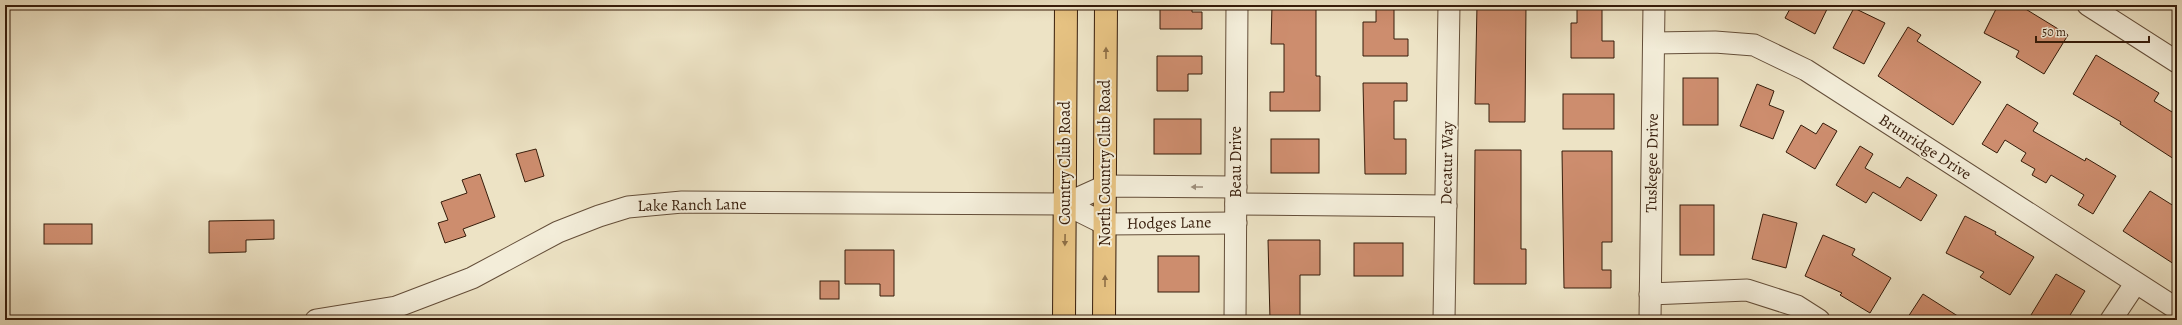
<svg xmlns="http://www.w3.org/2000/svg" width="2182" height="325" font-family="Alegreya,serif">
  <rect width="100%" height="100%" fill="#ede3c5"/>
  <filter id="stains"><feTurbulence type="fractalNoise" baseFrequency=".005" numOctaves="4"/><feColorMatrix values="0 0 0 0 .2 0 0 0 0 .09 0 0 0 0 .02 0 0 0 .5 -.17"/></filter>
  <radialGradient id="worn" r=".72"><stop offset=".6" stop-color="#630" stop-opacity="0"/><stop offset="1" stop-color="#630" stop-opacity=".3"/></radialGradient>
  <!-- building -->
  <g fill="#cd8d6e" stroke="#361c0a">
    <path d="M1160 5H1192V12H1202V29H1160Z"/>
    <path d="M1272 5H1316V76H1320V111H1270V92H1284V44H1271Z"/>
    <path d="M1376 5H1394V39H1408V56H1363V22H1376Z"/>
    <path d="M1477 5H1526L1525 122H1489V104H1475Z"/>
    <path d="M1577 5H1602V41H1614V58H1571V23H1577Z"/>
    <path d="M1792 5H1829L1815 34 1785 18Z"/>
    <path d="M1998 5H2019L2068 35 2044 74 2016 57 2019 51 1984 33Z"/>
    <path d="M1854 8 1885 23 1864 64 1833 48Z"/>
    <path d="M1908 27 1921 35 1917 41 1981 82 1953 125 1878 76Z"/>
    <path d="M2096 55 2159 93 2154 101 2177 115V161L2120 124 2121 122 2073 94Z"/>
    <path d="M1157 56H1202V74H1188V91H1157Z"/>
    <rect x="1683" y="78" width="35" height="47"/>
    <path d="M1363 83H1407V101H1394V139H1406V174H1365Z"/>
    <path d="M1757 84 1774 91 1769 105 1784 111 1773 139 1740 126Z"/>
    <rect x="1563" y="94" width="51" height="35"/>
    <path d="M2007 104 2038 123 2033 131 2085 161 2086 158 2116 176 2093 214 2078 205 2084 195 2051 175 2046 183 2032 175 2035 169 2021 161 2026 153 2005 140 1997 153 1982 144Z"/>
    <rect x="1154" y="119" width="47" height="35"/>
    <path d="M1823 123 1837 131 1815 169 1786 152 1801 125 1816 134Z"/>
    <rect x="1271" y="139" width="48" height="34"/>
    <path d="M1860 146 1873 154 1865 168 1900 188 1907 177 1937 195 1921 221 1873 192 1866 203 1836 185Z"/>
    <path d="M536 149 544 176 525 182 516 154Z"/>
    <path d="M1475 150H1521V249H1526V284H1474Z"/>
    <path d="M1562 151H1612V242H1602V270H1611V288H1564Z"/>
    <path d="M480 174 495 217 463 229 466 236 445 243 438 223 448 220 441 202 467 193 462 180Z"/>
    <path d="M2150 191 2177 208V266L2123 231Z"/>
    <rect x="1680" y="205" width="34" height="50"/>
    <path d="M1763 214 1797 223 1786 268 1752 259Z"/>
    <path d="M1965 216 1996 232 1995 234 2034 257 2010 295 1980 277 1984 272 1946 253Z"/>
    <path d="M274 220V239L246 240V252L209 253V221Z"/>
    <rect x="44" y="224" width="48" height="20"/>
    <path d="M1823 235 1855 249 1852 255 1891 278 1870 313 1840 295 1842 293 1805 276Z"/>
    <path d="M1268 240H1320V275H1300V320H1270Z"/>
    <rect x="1354" y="243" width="49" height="33"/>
    <path d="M845 250H894V296H880V284H845Z"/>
    <rect x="1158" y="256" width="41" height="36"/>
    <path d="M2056 274 2085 291 2067 320H2039L2031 315Z"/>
    <rect x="820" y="281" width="19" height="18"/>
    <path d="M1923 294 1964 320H1906Z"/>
  </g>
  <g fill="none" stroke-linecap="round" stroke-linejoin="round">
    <defs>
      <g id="minor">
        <path d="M2088 5 2177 62"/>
        <path d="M1654 43 1715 42 1754 45 1806 70 2177 309"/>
        <path d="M1236 204 1446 206"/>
        <path d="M1236 223 1105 224 1065 204 1105 186 1236 187"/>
        <path d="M1650 294 1747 290 1797 306 1819 320"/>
        <path d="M316 320 396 307 472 278 558 232 599 216 628 207 682 202 1065 204"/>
        <path d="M1235 320 1237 5"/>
        <path d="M1444 320 1449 5"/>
        <path d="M1650 320 1654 5"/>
        <path d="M2111 320 2135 284"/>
      </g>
      <g id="major">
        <path d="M1064 320 1066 5"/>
        <path d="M1104 320 1106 5"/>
      </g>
    </defs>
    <!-- minor casing -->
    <use href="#minor" stroke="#644e39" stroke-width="23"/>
    <!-- major casing -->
    <use href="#major" stroke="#361c0a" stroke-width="24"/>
    <!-- minor -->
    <use href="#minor" stroke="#f3edd9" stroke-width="21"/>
    <!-- major -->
    <use href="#major" stroke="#e6c282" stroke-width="22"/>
  </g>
  <!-- one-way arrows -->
  <defs><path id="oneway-solid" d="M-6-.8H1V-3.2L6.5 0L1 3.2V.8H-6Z"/></defs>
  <g fill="#8e6f46">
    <use href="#oneway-solid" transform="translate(1106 53) rotate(-90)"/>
    <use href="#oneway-solid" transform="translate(1065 240) rotate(91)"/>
    <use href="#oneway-solid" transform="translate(1105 281) rotate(-90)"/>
  </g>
  <use fill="#9e8f7c" href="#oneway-solid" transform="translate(1197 187) rotate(-180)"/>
  <g text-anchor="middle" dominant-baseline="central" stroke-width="4" stroke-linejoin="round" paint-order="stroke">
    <!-- street labels -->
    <g font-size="16" fill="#361c0a" stroke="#f3edd9">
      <text transform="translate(1925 147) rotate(33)">Brunridge Drive</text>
      <text transform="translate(1236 162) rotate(-90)">Beau Drive</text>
      <text transform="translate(1065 163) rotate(-90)">Country Club Road</text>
      <text transform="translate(1105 163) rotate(-90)">North Country Club Road</text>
      <text transform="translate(1447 163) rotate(-89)">Decatur Way</text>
      <text transform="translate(1652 163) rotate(-89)">Tuskegee Drive</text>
      <text transform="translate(692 205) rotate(-1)">Lake Ranch Lane</text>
      <text transform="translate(1169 223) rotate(-1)">Hodges Lane</text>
    </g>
  </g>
  <!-- margin -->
  <rect width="2182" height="325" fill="none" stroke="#ede3c5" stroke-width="20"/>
  <rect x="6" y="6" width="2170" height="313" fill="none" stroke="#361c0a" stroke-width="2"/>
  <rect x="10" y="10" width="2162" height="305" fill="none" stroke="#361c0a"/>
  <!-- scale -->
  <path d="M2036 36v6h113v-6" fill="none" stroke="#361c0a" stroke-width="2"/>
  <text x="2042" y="36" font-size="12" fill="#361c0a" stroke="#f3edd9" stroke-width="3" paint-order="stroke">50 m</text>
  <rect width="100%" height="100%" filter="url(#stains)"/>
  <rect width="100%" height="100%" fill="url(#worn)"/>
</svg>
